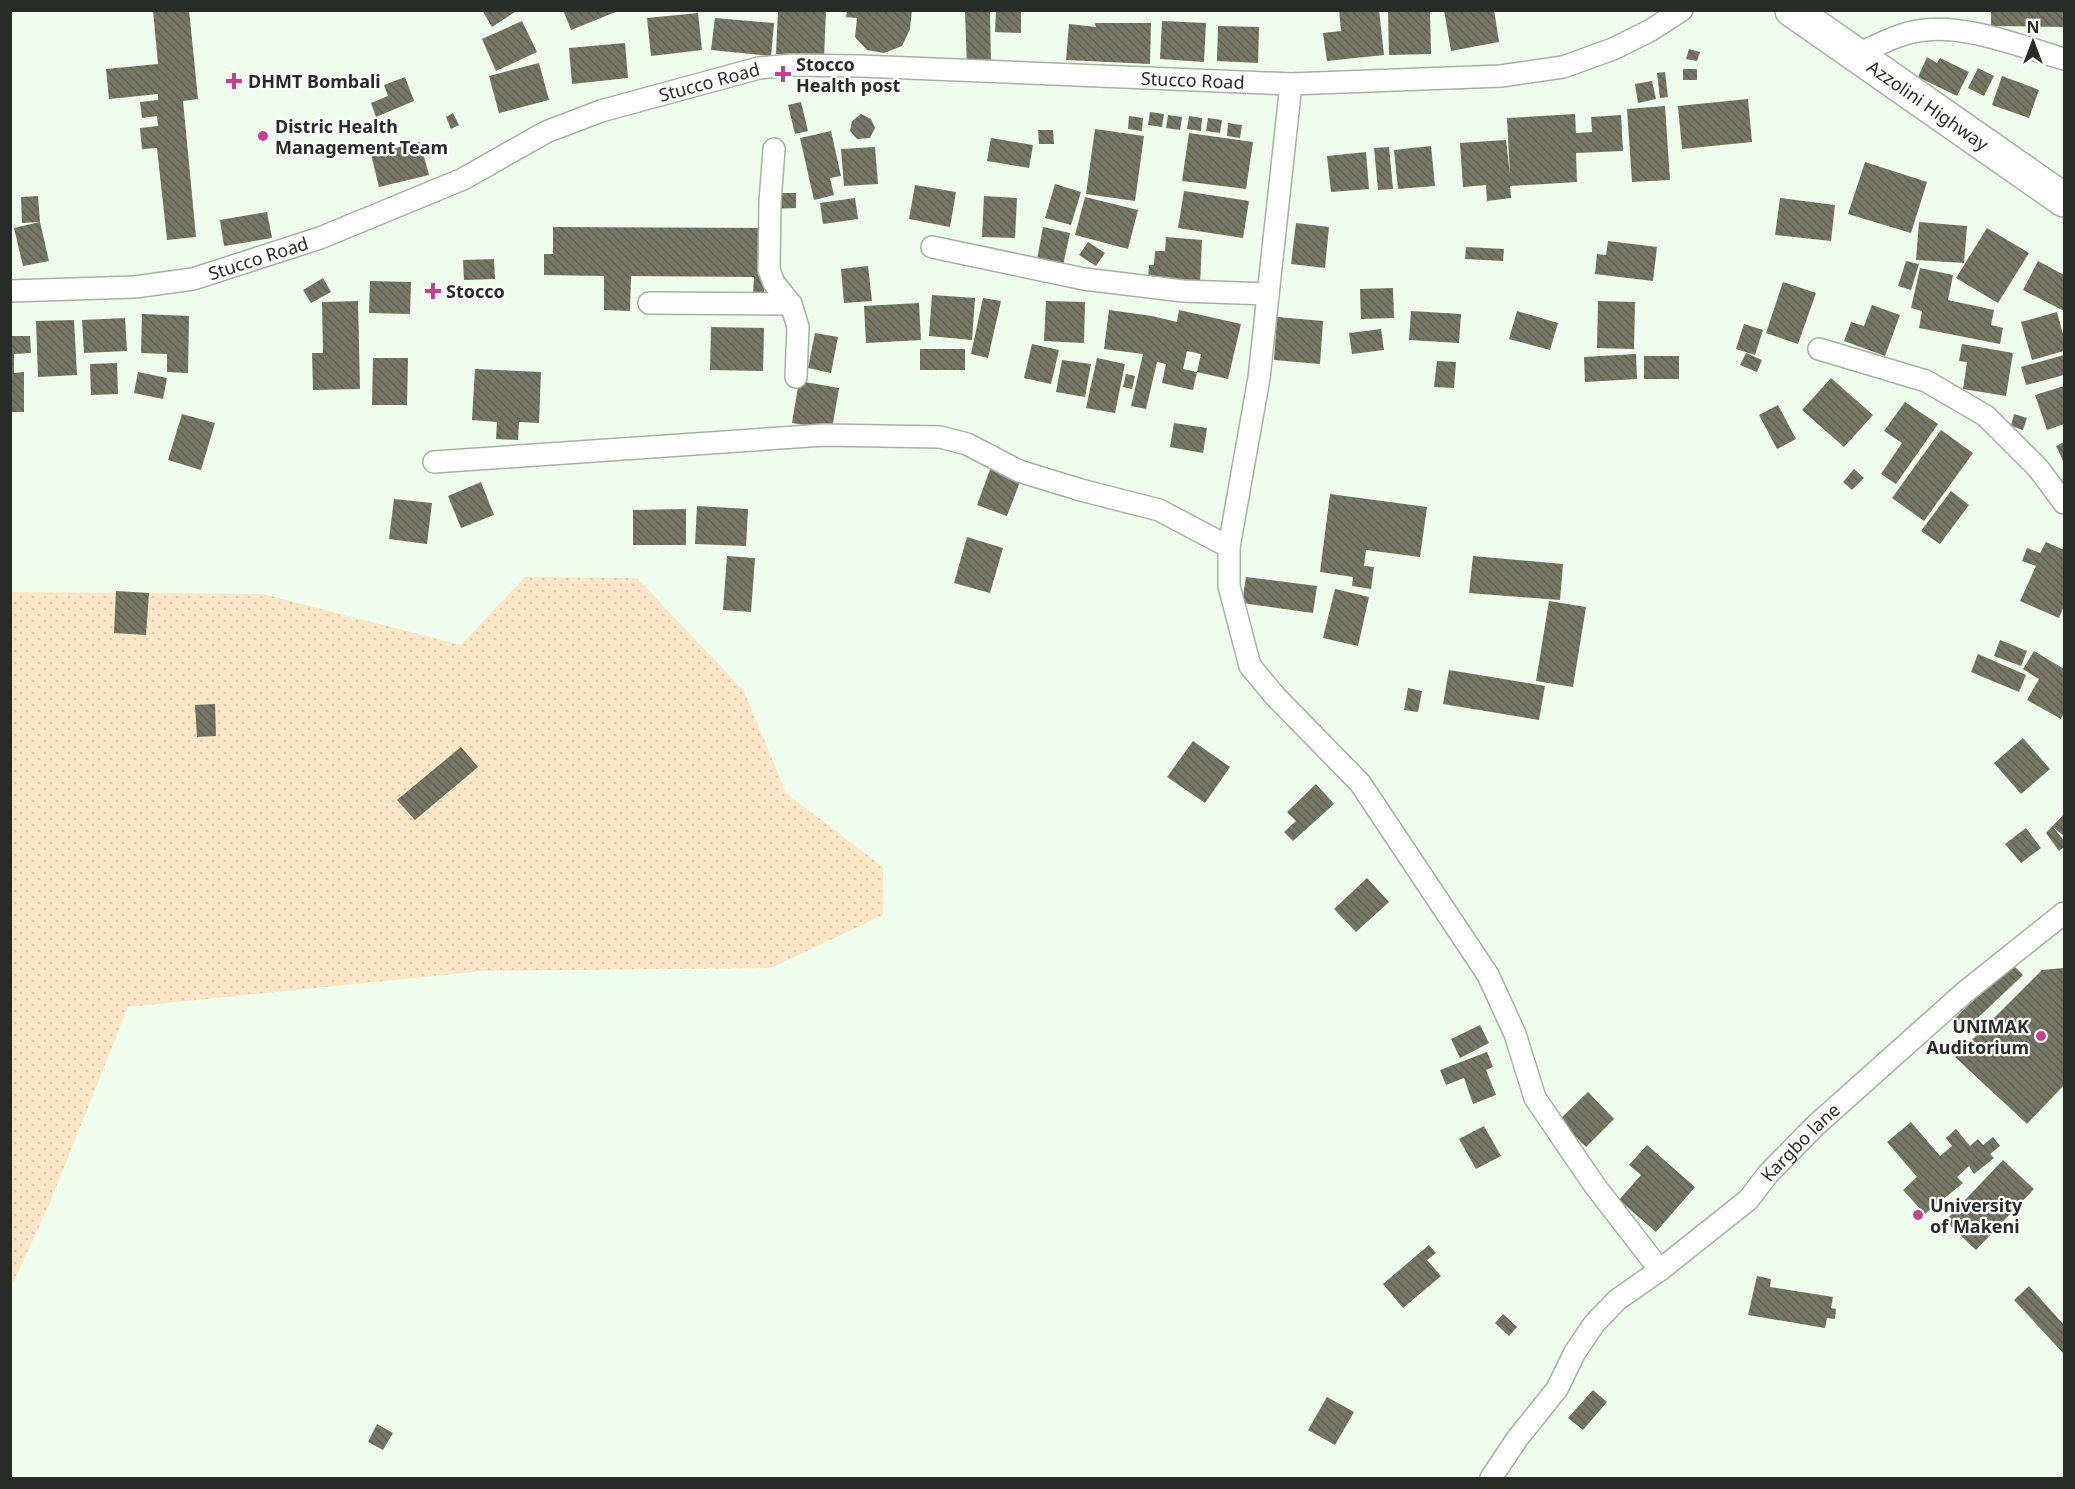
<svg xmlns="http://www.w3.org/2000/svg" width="2075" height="1489" font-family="'Noto Sans',sans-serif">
  <defs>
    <pattern id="grass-dots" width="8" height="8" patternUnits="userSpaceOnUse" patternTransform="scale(1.5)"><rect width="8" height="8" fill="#fbe7c7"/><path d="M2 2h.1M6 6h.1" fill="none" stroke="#d7c6ab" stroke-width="1.8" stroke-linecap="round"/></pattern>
    <pattern id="building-back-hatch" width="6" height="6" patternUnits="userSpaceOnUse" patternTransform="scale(1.5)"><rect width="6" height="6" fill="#757664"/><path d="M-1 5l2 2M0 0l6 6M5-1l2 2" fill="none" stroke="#606152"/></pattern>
  </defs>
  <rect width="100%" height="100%" fill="#effdec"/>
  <!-- grass -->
  <path fill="url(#grass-dots)" d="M525 577 637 578 744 691 786 793 883 867V915L771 968 483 971 128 1007 49 1205 11 1287V592L263 594 461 645Z"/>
  <!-- building -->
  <g fill="url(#building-back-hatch)">
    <path d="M153 10H189L198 99 183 101 196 237 167 240 157 148 142 149 140 128 158 126 157 116 142 118 140 102 158 100V94L109 99 106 69 158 64Z"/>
    <path d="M482 10H518L492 27Z"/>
    <path d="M563 10H618V11L571 30Z"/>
    <path d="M778 10H826L824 57 776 54Z"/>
    <path d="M847 10H912L910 29 902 46 884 53 867 50 855 37 857 18 846 17Z"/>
    <path d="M990 10 991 67H967L965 11Z"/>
    <path d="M996 10H1021V33L995 32Z"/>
    <path d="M1339 10H1379L1384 55 1327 61 1323 33 1341 31Z"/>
    <path d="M1444 10H1494L1499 42 1451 51Z"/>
    <path d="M1991 10H2064V27L1991 26Z"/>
    <path d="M1430 11 1431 54 1389 55 1388 12Z"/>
    <path d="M698 13 702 50 651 56 647 18Z"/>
    <path d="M715 18 774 23 771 56 711 50Z"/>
    <path d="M522 21 537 52 496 71 482 39Z"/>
    <path d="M1162 21 1206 23 1204 62 1160 59Z"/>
    <path d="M1095 23H1151L1150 64 1066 60 1069 24 1096 27Z"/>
    <path d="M1218 26 1259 27 1258 63 1217 61Z"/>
    <path d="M625 43 628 78 572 84 569 48Z"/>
    <path d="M1689 49 1700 52 1697 61 1686 59Z"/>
    <path d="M1927 57 1937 63 1940 58 1969 72 1957 96 1918 77Z"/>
    <path d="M539 63 549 100 499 113 489 76Z"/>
    <path d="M1978 68 1994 76 1984 96 1968 88Z"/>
    <rect x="1683" y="69" width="14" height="11"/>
    <path d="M1665 72 1668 97 1660 98 1657 73Z"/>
    <path d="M2002 76 2039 90 2029 118 1992 105Z"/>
    <path d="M405 77 414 101 376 117 371 103 388 96 384 85Z"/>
    <path d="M1652 81 1656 99 1638 103 1635 84Z"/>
    <path d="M1748 99 1752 142 1682 149 1678 106Z"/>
    <path d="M801 102 808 131 795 134 788 105Z"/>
    <path d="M1665 106 1670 180 1632 182 1627 109Z"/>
    <path d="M1150 112 1164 114 1162 127 1148 125Z"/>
    <path d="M453 113 459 125 451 129 446 117Z"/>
    <path d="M861 114 871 119 875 128 870 138 857 139 850 131 852 121Z"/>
    <path d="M1575 114 1576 133 1592 132 1591 117 1621 115 1623 151 1576 153 1577 182 1510 186 1511 198 1487 201 1486 185 1463 187 1460 143 1506 140 1510 175 1507 118Z"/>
    <path d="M1168 115 1182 117 1180 130 1166 128Z"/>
    <path d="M1129 116 1143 118 1142 131 1128 129Z"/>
    <path d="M1189 116 1202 118 1201 131 1187 129Z"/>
    <path d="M1208 118 1222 120 1220 133 1206 131Z"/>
    <path d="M1228 123 1242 125 1240 138 1227 136Z"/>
    <path d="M1095 129 1144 136 1135 201 1086 194Z"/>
    <path d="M1038 130H1053L1054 144H1039Z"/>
    <path d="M831 131 841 176 830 178 834 195 814 200 800 138Z"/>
    <path d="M1189 133 1253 142 1246 189 1182 181Z"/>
    <path d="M991 138 1033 145 1029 168 987 161Z"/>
    <path d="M420 142 429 175 379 187 371 154Z"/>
    <path d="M1431 146 1435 186 1398 189 1394 150Z"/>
    <path d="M875 147 878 184 844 186 841 149Z"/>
    <path d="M1389 147 1393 189 1378 190 1374 148Z"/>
    <path d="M1366 152 1369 189 1331 192 1327 156Z"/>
    <path d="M1865 162 1927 182 1911 233 1848 214Z"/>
    <path d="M1055 184 1081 192 1071 225 1045 218Z"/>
    <path d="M915 185 956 192 950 227 909 219Z"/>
    <path d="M1184 191 1249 201 1243 238 1178 228Z"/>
    <path d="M772 193H796V208L772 209Z"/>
    <path d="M38 196 40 222 22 223 21 197Z"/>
    <path d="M984 196 1017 198 1015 238 982 237Z"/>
    <path d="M1085 197 1138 210 1128 249 1075 235Z"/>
    <path d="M855 198 858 219 823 224 820 203Z"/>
    <path d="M1780 198 1835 205 1831 241 1775 235Z"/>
    <path d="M267 212 272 238 224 246 220 220Z"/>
    <path d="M40 222 49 261 23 266 14 228Z"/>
    <path d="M1919 222 1967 226 1964 263 1916 260Z"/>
    <path d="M1296 223 1329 227 1325 268 1291 264Z"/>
    <path d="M553 227 764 228V293H753L754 277 631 276 630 311 604 310V276L544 275V254H553Z"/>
    <path d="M1043 227 1070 233 1062 270 1036 265Z"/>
    <path d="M1987 228 2029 253 1998 303 1956 278Z"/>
    <path d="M1166 237 1202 240 1200 285 1148 281 1149 265H1154L1155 251H1165Z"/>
    <path d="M1608 241 1657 247 1653 281 1595 274 1597 254 1606 255Z"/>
    <path d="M1088 242 1105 253 1096 266 1079 255Z"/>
    <path d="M1466 247 1504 249 1503 261 1465 259Z"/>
    <path d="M494 259 495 279 464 280 463 260Z"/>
    <path d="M1906 261 1919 264 1911 290 1898 286Z"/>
    <path d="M2038 261 2064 275V311L2023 290Z"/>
    <path d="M868 266 872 301 844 303 841 269Z"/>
    <path d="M1920 268 1953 275 1948 300 1994 310 1991 325 2003 328 2000 344 1919 328 1922 311 1911 308Z"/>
    <path d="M323 278 331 292 311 303 303 290Z"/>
    <path d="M370 281 411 282 410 314 369 313Z"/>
    <path d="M1783 282 1816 293 1798 344 1766 333Z"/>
    <path d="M1393 288 1394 318 1361 319 1360 289Z"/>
    <path d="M932 295 975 298 972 340 929 336Z"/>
    <path d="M983 298 1001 301 988 358 971 354Z"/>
    <path d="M358 301 360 389 313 390 312 353H323L322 302Z"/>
    <path d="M1046 301 1085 302 1084 343 1044 341Z"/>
    <path d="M1598 301 1635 302 1634 349 1597 348Z"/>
    <path d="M919 303 921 340 866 343 864 306Z"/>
    <path d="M1872 305 1900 315 1885 356 1844 341 1851 322 1864 326Z"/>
    <path d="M1109 310 1152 316 1177 322 1179 310 1241 324 1228 379 1197 372 1201 354 1187 351 1183 369 1197 372 1193 390 1162 383 1166 364 1157 362 1146 409 1131 406 1143 354 1104 349Z"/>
    <path d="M1411 311 1461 314 1459 343 1409 340Z"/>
    <path d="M1517 311 1558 323 1550 350 1509 339Z"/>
    <path d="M2057 312 2064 338V351L2032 360 2021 322Z"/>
    <path d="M142 314 189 316 188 373 167 372V354L141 353Z"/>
    <path d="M1277 317 1323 321 1320 364 1274 360Z"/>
    <path d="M125 318 127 351 84 353 82 320Z"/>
    <path d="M74 320 77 375 38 377 36 321Z"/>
    <path d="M1744 324 1763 330 1755 355 1736 349Z"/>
    <path d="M711 327 764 328 763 371 710 370Z"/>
    <path d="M1381 329 1384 350 1352 354 1349 333Z"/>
    <path d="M815 333 838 337 831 373 808 368Z"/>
    <path d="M10 336H30L31 353 14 354V373L24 372V412H10Z"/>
    <path d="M1032 344 1059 350 1051 384 1024 378Z"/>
    <path d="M1962 344 2013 353 2006 396 1963 389 1967 362 1959 361Z"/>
    <rect x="920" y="349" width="45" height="21"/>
    <path d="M1746 353 1762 360 1757 372 1740 365Z"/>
    <path d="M1636 354 1637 379 1585 382 1584 357Z"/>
    <path d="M2064 355V375L2026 385 2021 367Z"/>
    <rect x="1644" y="356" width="35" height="23"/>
    <path d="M373 358H408L407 405H372Z"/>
    <path d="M1097 358 1125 364 1115 413 1086 408Z"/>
    <path d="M1062 360 1091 364 1085 397 1056 392Z"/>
    <path d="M1437 361 1456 362 1454 388 1434 387Z"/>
    <path d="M117 363 118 394 91 395 90 364Z"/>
    <path d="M475 369 541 372 539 423 519 422 518 440 496 439 497 422 472 420Z"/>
    <path d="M138 372 167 378 163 399 134 393Z"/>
    <path d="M1126 374 1135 376 1132 389 1123 387Z"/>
    <path d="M1831 378 1873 415 1844 447 1802 410Z"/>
    <path d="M799 381 839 388 832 429 792 423Z"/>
    <path d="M2064 386V424L2047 430 2035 395Z"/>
    <path d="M1905 402 1938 424 1896 484 1881 474 1902 443 1884 431Z"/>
    <path d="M1778 405 1796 439 1777 449 1759 415Z"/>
    <path d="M182 414 215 423 201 470 168 460Z"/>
    <path d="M2014 414 2027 418 2023 430 2011 426Z"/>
    <path d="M1174 423 1207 428 1203 453 1170 447Z"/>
    <path d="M1941 430 1973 453 1924 521 1892 498Z"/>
    <path d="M2064 442V463L2056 446Z"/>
    <path d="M991 467 1021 479 1007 516 977 505Z"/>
    <path d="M1854 469 1864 478 1852 490 1843 482Z"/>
    <path d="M481 482 494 515 461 528 448 496Z"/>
    <path d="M1951 491 1969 505 1940 544 1921 531Z"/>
    <path d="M1330 494 1427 507 1420 557 1366 550 1364 566 1374 567 1371 589 1352 586 1353 577 1320 572Z"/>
    <path d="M394 499 432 503 427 544 389 539Z"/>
    <path d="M697 506 748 509 746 546 695 544Z"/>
    <path d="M686 509V545H633V510Z"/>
    <path d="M967 537 1003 548 990 593 954 583Z"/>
    <path d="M2046 542 2064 550V606L2059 618 2020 601 2036 566 2022 561 2027 548 2040 553Z"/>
    <path d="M727 556 755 558 751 612 723 610Z"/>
    <path d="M1473 556 1563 564 1560 600 1469 593Z"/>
    <path d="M1246 577 1317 586 1313 613 1242 603Z"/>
    <path d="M1335 589 1369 597 1358 646 1323 638Z"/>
    <path d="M116 591 149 593 146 635 114 633Z"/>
    <path d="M1549 601 1586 607 1573 687 1536 681Z"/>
    <path d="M2000 640 2027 651 2021 666 1994 656Z"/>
    <path d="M2034 651 2064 669V712L2061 719 2027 700 2039 679 2023 669Z"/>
    <path d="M1978 654 2026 675 2019 692 1971 672Z"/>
    <path d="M1449 670 1545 686 1539 720 1443 704Z"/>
    <path d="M1408 688 1422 691 1418 712 1404 710Z"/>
    <path d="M215 704 216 736 197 737 195 705Z"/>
    <path d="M2023 738 2050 769 2021 794 1994 763Z"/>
    <path d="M1193 741 1230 767 1205 803 1167 777Z"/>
    <path d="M461 747 478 767 415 820 397 800Z"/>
    <path d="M1316 784 1334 804 1293 841 1284 832 1296 821 1287 812Z"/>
    <path d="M2064 814V836L2053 827 2064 841V847L2059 851 2046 833Z"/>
    <path d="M2026 828 2041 848 2021 863 2005 844Z"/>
    <path d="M1367 878 1389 902 1356 932 1334 909Z"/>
    <path d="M2012 964 2023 975 1965 1030 1954 1019Z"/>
    <path d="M2064 968V1085L2027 1124 1955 1057 2042 970Z"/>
    <path d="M1480 1025 1489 1043 1460 1058 1451 1039Z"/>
    <path d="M1487 1052 1493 1067 1486 1070 1496 1095 1473 1104 1464 1078 1446 1085 1440 1070Z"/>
    <path d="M1588 1092 1614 1119 1586 1147 1559 1120Z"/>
    <path d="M1911 1122 1940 1156 1952 1146 1946 1138 1956 1129 1970 1146 1978 1139 1983 1145 1993 1137 2000 1146 1990 1154 1994 1158 1974 1174 1969 1166 1957 1177 1963 1183 1925 1214 1903 1190 1917 1177 1887 1142Z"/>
    <path d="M1484 1126 1501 1156 1476 1169 1459 1139Z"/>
    <path d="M1647 1145 1695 1187 1656 1232 1619 1200 1641 1175 1629 1165Z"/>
    <path d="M2003 1160 2034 1189 1976 1250 1945 1221Z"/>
    <path d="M1429 1245 1436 1253 1427 1260 1441 1276 1403 1308 1383 1284Z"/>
    <path d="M1757 1276 1771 1279 1770 1287 1833 1297 1831 1308 1836 1309 1835 1319 1827 1318 1825 1328 1748 1315Z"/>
    <path d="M2029 1286 2064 1325V1354L2014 1300Z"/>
    <path d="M1503 1314 1517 1327 1509 1336 1495 1323Z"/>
    <path d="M1593 1390 1607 1402 1583 1430 1568 1418Z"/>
    <path d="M1327 1397 1354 1412 1335 1445 1308 1430Z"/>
    <path d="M377 1424 393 1433 383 1450 368 1442Z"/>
  </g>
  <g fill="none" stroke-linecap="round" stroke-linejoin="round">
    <defs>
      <g id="minor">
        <path d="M1856 55C1878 45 1901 32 1925 30 1968 25 2023 47 2064 59"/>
        <path d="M1291 84 1259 378 1229 547V586L1250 666 1275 696 1360 783 1488 975 1515 1034 1535 1098 1595 1186 1660 1270"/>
        <path d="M774 149 770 202 769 270 774 283 791 304 798 327 796 377"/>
        <path d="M932 247 1084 279 1183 291 1268 294"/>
        <path id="s1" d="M10 291 135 287 193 279 320 238 463 179 546 132 601 111 759 68 791 65 860 66 1291 84 1501 76 1563 67 1613 49 1651 30 1682 10"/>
        <path d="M649 303 791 304"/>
        <path d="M1819 349 1926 381 1986 416 2038 468 2064 503"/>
        <path d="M434 462 824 435 940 437 967 444 1019 471 1081 490 1159 510 1229 547"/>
        <path id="s2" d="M1491 1478 1517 1439 1557 1389 1575 1352 1594 1324 1617 1300 1660 1270 1748 1200 1768 1174 1815 1126 1965 992 2064 913"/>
      </g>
      <g id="primary">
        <path id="s3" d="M1792 10 2064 200"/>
      </g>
    </defs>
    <!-- minor casing -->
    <use href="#minor" stroke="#a4b1a2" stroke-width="24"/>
    <!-- primary casing -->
    <use href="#primary" stroke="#a4b1a2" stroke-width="36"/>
    <!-- minor -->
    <use href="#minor" stroke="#fff" stroke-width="21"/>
    <!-- primary -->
    <use href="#primary" stroke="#fff" stroke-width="33"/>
  </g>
  <!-- markers -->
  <g fill="#c14390" stroke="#fff" stroke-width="2">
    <path d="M780 65h6v6h6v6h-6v6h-6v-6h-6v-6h6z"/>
    <path d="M231 72h6v6h6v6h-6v6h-6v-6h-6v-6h6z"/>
    <circle cx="263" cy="136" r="6"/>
    <path d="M430 282h6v6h6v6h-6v6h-6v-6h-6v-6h6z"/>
    <circle cx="2041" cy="1036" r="6"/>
    <circle cx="1918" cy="1215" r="6"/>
  </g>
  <g text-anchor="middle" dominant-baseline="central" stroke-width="4.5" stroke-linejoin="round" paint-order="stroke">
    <!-- poi labels -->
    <g font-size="18" font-weight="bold" fill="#272c26" stroke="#fff" text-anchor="start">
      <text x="796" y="64">Stocco<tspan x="796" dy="21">Health post</tspan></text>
      <text x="248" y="81">DHMT Bombali</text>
      <text x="275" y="126">Distric Health<tspan x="275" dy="21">Management Team</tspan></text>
      <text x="446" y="291">Stocco</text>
      <text x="2029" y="1026" text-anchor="end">UNIMAK<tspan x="2029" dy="21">Auditorium</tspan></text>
      <text x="1930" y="1205">University<tspan x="1930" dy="21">of Makeni</tspan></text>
    </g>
    <!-- street labels -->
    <g font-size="18" fill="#272c26" stroke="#fff">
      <text stroke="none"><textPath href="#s1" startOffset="1224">Stucco Road</textPath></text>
      <text stroke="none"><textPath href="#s1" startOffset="738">Stucco Road</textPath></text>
      <text stroke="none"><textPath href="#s3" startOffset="166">Azzolini Highway</textPath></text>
      <text stroke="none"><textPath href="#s1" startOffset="252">Stucco Road</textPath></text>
      <text stroke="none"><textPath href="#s2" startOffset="462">Kargbo lane</textPath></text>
    </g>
  </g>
  <!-- border -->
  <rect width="2075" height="1489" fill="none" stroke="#272c26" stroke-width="24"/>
  <!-- north arrow -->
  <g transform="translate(2033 42)" stroke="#ffffff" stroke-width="4.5" paint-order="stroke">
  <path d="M0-4.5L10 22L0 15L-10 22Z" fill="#272c26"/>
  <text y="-9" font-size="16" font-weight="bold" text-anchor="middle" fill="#272c26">N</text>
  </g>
</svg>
